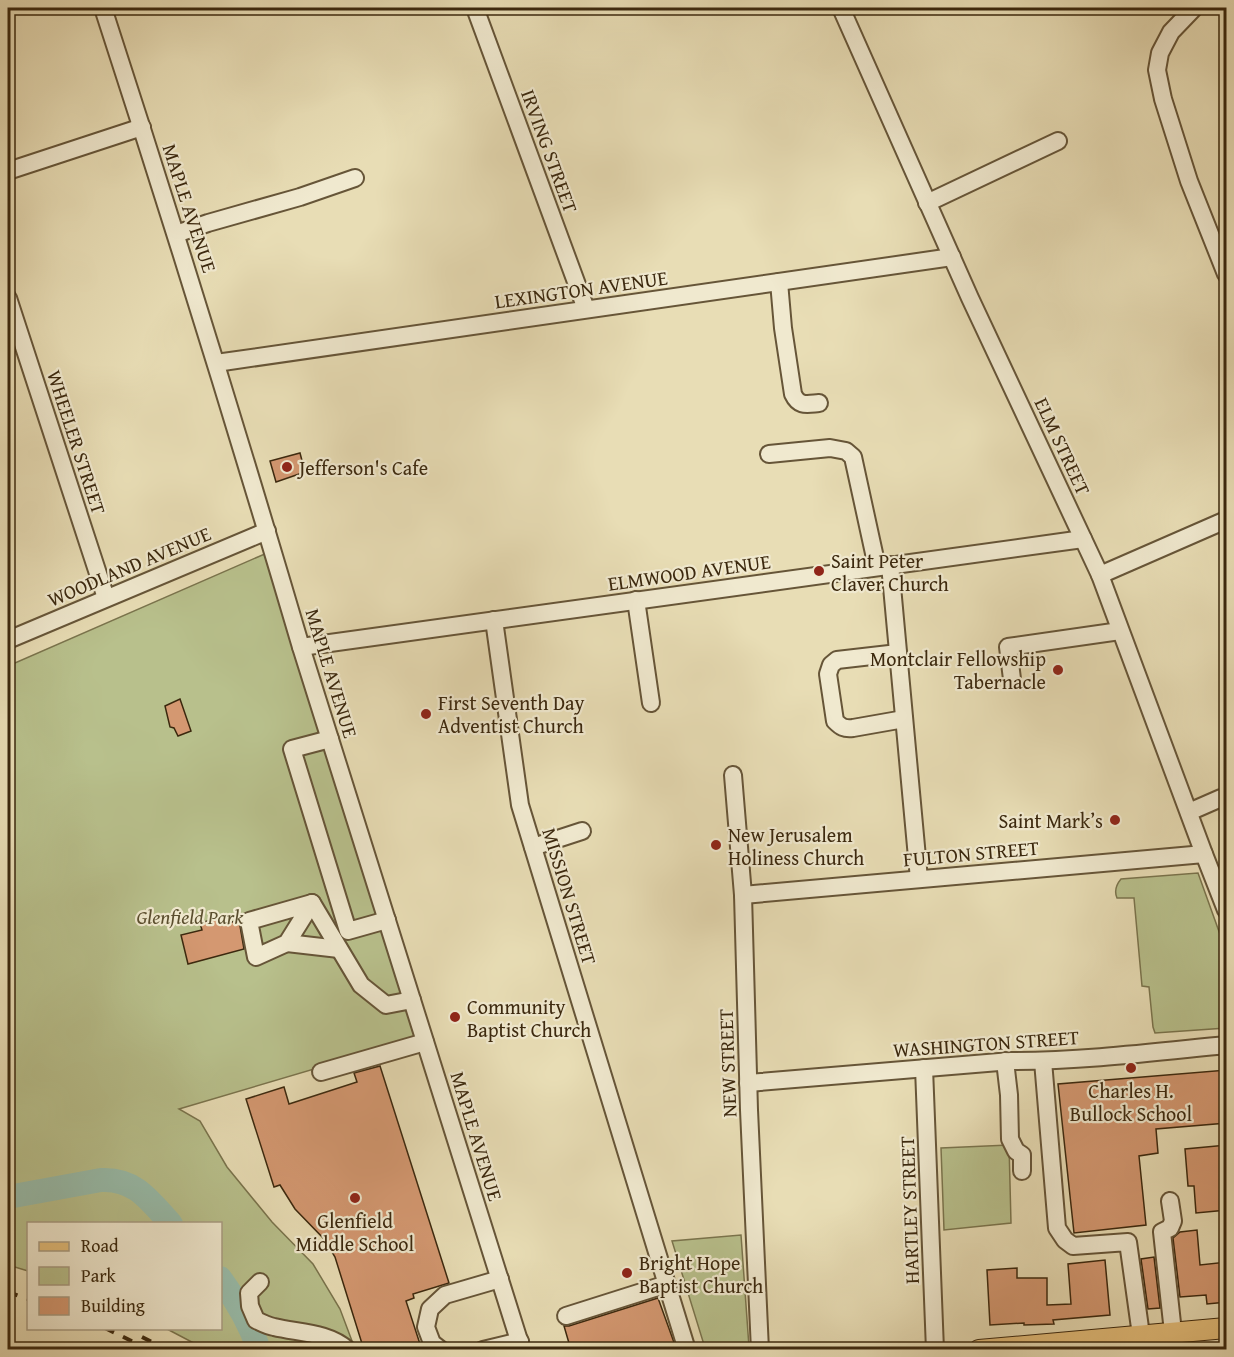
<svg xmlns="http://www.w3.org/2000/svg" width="1234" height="1357" font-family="'Gentium Book Plus',serif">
  <rect width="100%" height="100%" fill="#e8ddb5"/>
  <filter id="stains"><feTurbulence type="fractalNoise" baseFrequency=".00333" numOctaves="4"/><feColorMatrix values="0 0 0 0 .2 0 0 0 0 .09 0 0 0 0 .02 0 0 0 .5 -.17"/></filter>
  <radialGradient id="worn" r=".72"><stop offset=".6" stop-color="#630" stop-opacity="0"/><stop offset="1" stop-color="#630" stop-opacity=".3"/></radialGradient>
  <!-- green -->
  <g fill="#b8c08c" stroke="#7a744d" stroke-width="1.5">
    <path d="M267 553 419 1038 179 1109 200 1121 227 1167 272 1222 313 1264 340 1309 355 1349H205L167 1329 220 1328V1224H28V1271L8 1265V666Z"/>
    <path d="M1198 873 1226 951V1028L1155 1033 1153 1027 1149 987 1142 986 1134 898H1117C1114 891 1116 885 1121 879Z"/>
    <path d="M1009 1145 1011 1223 944 1230 941 1148Z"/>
    <path d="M741 1235 749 1347 710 1349V1347L705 1348 672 1241Z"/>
  </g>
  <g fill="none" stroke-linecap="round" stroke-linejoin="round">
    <!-- river -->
    <g stroke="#98bcaa" stroke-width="24">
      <path d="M8 1197 101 1180C135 1178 150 1201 171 1224"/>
      <path d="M220 1278C236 1300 250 1324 259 1350"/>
    </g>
  </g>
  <!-- building -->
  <g fill="#d49871" stroke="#3b280e" stroke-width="1.5">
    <path d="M300 453 305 472 276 482 270 461Z"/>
    <path d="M180 699 191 731 178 736 174 728 170 727 165 706Z"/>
    <path d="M223 917 225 924 239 920 244 949 188 964 181 935 202 930 200 923Z"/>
    <path d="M380 1066 449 1283 413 1294 414 1298 406 1301 420 1344 403 1350H364L335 1257 325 1240 295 1209 280 1185 274 1187 246 1099 284 1087 289 1104 357 1082 354 1073Z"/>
    <path d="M1227 1070V1123L1156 1129 1158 1153 1139 1156 1146 1225 1074 1233 1058 1084Z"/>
    <path d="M1227 1145V1210L1196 1213 1194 1186H1188L1185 1149Z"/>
    <path d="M1197 1230 1200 1265 1227 1262V1302L1207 1304 1206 1295 1180 1297 1173 1238 1180 1232Z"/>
    <path d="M1154 1257 1160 1308 1148 1309 1141 1259Z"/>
    <path d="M1105 1260 1110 1315 1053 1320 1054 1324 1024 1325V1323L990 1325 987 1270 1017 1268V1278H1047V1305L1071 1304 1068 1264Z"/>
    <path d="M658 1298 676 1348 571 1350 564 1326H569Z"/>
  </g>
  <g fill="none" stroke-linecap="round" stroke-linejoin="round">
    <defs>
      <g id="minor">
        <path d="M103 8C172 220 238 433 301 647L522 1350"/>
        <path d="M475 8 586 309"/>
        <path d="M841 8 970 298 1100 575 1204 854 1226 910"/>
        <path d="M1194 8 1171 32 1160 53 1157 70 1163 99 1189 181 1226 274"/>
        <path d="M8 171 142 127"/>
        <path d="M927 203 1058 141"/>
        <path d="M176 234 208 223 300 197 355 178"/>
        <path d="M779 282 783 328 793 394C799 407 807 404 819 403"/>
        <path d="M8 298 106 598"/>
        <path d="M216 363 952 257"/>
        <path d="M769 454 830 448 846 451 853 457 877 567"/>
        <path d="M890 565 919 879"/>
        <path d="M1100 575 1226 520"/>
        <path d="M636 600 651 703"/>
        <path d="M494 620 520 805 687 1350"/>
        <path d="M8 640 267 531"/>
        <path d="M301 647 1083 539"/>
        <path d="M898 653 837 660 831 665 828 674 835 721C841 727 844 729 853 728L904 719"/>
        <path d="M1012 679 1008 647 1120 631"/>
        <path d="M330 739 292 749 348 931 387 920"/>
        <path d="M733 775 743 895 749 1110 760 1350"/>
        <path d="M1189 812 1221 798 1226 797"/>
        <path d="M533 847 582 831"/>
        <path d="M743 895 1204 854"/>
        <path d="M312 903 287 943 256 957 249 921Z"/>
        <path d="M312 903 361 985 386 1005 412 1000"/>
        <path d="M287 943 339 949"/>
        <path d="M1005 1061 1009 1095 1010 1139 1016 1151 1022 1155V1171"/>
        <path d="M1043 1061 1057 1228 1065 1240 1073 1246 1128 1242 1141 1335"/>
        <path d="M924 1068 935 1350"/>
        <path d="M321 1072 425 1042"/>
        <path d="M748 1083 1011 1061C1083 1061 1155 1052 1226 1045"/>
        <path d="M1170 1201 1173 1221 1170 1228 1162 1232 1173 1332"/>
        <path d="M260 1282 249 1293 250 1306 256 1320C262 1323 268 1326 274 1327 299 1333 328 1332 348 1350"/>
        <path d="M566 1316 667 1284"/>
        <path d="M441 1350 432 1343 426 1327 430 1309 445 1295 500 1279"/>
        <path d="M483 1350 520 1341"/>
      </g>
      <path id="major" d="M979 1350 1226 1328"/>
    </defs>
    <!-- minor casing -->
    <use href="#minor" stroke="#665538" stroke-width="20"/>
    <!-- major casing -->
    <use href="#major" stroke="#3b280e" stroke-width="22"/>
    <!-- minor -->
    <use href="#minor" stroke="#f0e9cf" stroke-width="16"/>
    <!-- major -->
    <use href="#major" stroke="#e4be7a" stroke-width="20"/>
    <!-- rail -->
    <g stroke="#3b280e" stroke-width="4" stroke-dasharray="10 10" stroke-linecap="butt">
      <path d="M8 1292 28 1299"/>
      <path d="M105 1328 150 1350"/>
      <path d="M142 1337 168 1350"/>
    </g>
  </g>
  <!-- markers -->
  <g fill="#8f2418" stroke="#f0e9cf" stroke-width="2">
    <circle cx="287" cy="467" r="6"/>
    <circle cx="819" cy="571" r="6"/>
    <circle cx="1058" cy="670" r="6"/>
    <circle cx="426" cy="714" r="6"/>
    <circle cx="1115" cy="820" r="6"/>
    <circle cx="716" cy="845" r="6"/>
    <circle cx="455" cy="1017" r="6"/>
    <circle cx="1131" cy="1068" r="6"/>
    <circle cx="355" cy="1198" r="6"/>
    <circle cx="627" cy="1273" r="6"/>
  </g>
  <g text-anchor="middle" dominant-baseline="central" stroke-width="4.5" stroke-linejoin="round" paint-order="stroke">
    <!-- street labels -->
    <g font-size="20" fill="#3b280e" stroke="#f0e9cf">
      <text transform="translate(550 151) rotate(70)">IRVING STREET</text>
      <text transform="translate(190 208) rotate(72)">MAPLE AVENUE</text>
      <text transform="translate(581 289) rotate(-8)">LEXINGTON AVENUE</text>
      <text transform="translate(77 442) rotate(72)">WHEELER STREET</text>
      <text transform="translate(1063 446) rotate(65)">ELM STREET</text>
      <text transform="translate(129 566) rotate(-23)">WOODLAND AVENUE</text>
      <text transform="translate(689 572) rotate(-8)">ELMWOOD AVENUE</text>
      <text transform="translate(332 673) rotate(73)">MAPLE AVENUE</text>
      <text transform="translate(971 853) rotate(-5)">FULTON STREET</text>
      <text transform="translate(570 896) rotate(73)">MISSION STREET</text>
      <text transform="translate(986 1043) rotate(-4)">WASHINGTON STREET</text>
      <text transform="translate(727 1063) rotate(-92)">NEW STREET</text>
      <text transform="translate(477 1136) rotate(73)">MAPLE AVENUE</text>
      <text transform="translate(909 1210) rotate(-92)">HARTLEY STREET</text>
    </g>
    <!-- poi labels -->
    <g font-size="20" fill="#3b280e" stroke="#f0e9cf" text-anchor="start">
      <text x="299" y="467">Jefferson's Cafe</text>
      <text x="831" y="560">Saint Peter<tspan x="831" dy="23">Claver Church</tspan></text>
      <text x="1046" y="658" text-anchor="end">Montclair Fellowship<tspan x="1046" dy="23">Tabernacle</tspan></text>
      <text x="438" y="702">First Seventh Day<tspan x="438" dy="23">Adventist Church</tspan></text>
      <text x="1103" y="820" text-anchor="end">Saint Mark’s</text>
      <text x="728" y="834">New Jerusalem<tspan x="728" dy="23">Holiness Church</tspan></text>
      <text x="467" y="1006">Community<tspan x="467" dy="23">Baptist Church</tspan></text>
      <text x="1131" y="1090" text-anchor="middle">Charles H.<tspan x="1131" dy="23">Bullock School</tspan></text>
      <text x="355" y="1220" text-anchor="middle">Glenfield<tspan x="355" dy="23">Middle School</tspan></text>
      <text x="639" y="1262">Bright Hope<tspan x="639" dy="23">Baptist Church</tspan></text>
    </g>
    <!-- park labels -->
    <g font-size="20" font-style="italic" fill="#5a4e2e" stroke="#f0e9cf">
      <text x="190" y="916">Glenfield Park</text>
    </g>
  </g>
  <!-- margin -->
  <rect width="1234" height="1357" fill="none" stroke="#e8ddb5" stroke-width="30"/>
  <rect x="9" y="9" width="1216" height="1339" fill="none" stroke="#3b280e" stroke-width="3"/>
  <rect x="15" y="15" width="1204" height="1327" fill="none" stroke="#3b280e" stroke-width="1.5"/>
  <!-- legend -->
  <rect x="27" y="1222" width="195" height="108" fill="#f0e9cf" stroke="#a89c82" stroke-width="1.5"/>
  <rect x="39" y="1242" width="30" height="9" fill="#e4be7a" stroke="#a89c82" stroke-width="1.5"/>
  <text x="81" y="1252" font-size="18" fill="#3b280e">Road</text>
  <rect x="39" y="1267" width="30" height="18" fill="#b8c08c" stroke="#a89c82" stroke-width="1.5"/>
  <text x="81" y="1282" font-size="18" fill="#3b280e">Park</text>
  <rect x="39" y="1297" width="30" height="18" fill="#d49871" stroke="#a89c82" stroke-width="1.5"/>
  <text x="81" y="1312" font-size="18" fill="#3b280e">Building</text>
  <rect width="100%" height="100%" filter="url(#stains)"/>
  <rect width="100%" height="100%" fill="url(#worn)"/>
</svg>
